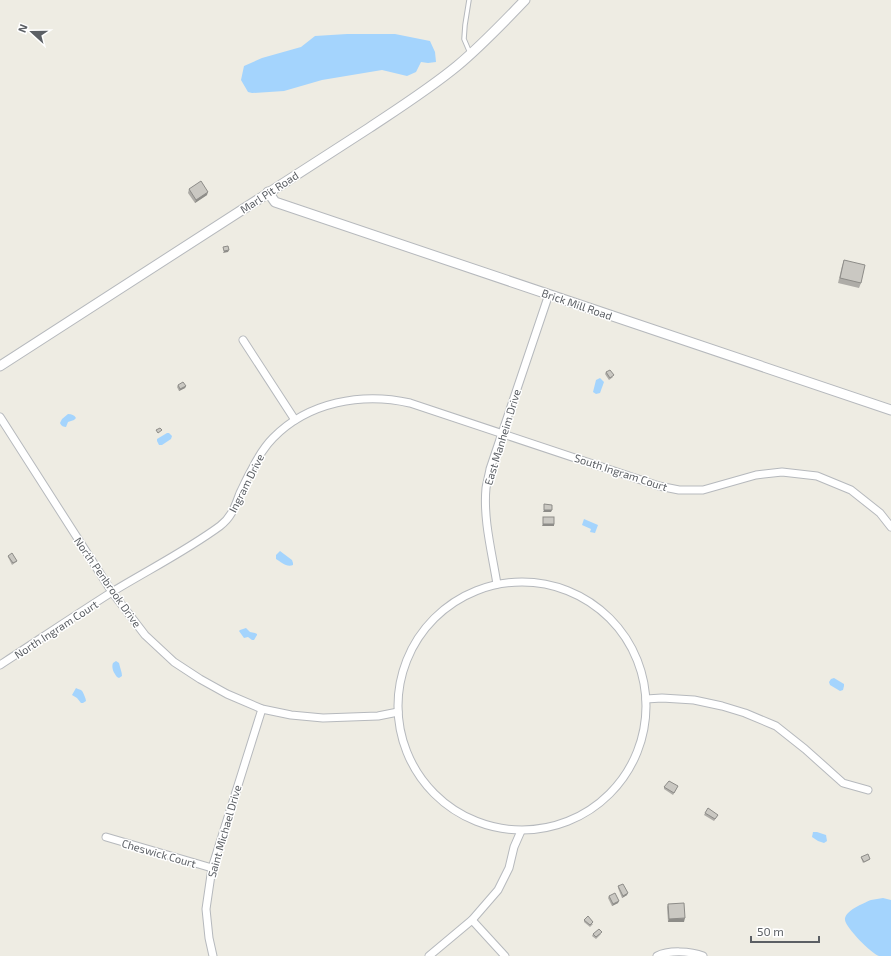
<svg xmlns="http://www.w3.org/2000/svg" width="891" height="956" font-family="'Exo 2',sans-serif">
  <rect width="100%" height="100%" fill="#eeece3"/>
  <!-- water -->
  <g fill="#a4d4fd">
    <path d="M347 34H395L430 41 435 52 436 62 428 63 421 62 416 72 407 76 382 70 322 80 284 91 252 93 248 92 241 80 244 66 262 58 301 47 315 36Z"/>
    <path d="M600 378 604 382 600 393 596 394 593 392 596 380Z"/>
    <path d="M68 414C72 414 74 415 76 418L74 420 68 422 66 427C64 427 61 426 60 423L62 419Z"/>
    <path d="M167 433H169L172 436 171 439 162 445H159L157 441V439Z"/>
    <path d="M584 519 598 525 595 533 590 532 591 529 582 525Z"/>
    <path d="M280 551 292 560 293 563V565C287 568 281 562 276 559V555Z"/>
    <path d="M246 628 250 632 255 633 257 634V635L254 640H252L248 637 244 638 239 631 240 630Z"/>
    <path d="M116 661 119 663C120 668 122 672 122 676L119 678 117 677C114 673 111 668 113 663Z"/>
    <path d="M834 678 844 684V686L843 690 840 691 830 685 829 682 831 679Z"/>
    <path d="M76 688C77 689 79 689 81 690 83 691 86 699 86 701L83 703H81L77 698 72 695Z"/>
    <path d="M813 832H817L826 835 827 841 824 843 818 841 812 837Z"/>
    <path d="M883 898 891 900V956C887 956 882 956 879 956 871 953 846 928 845 920 844 911 864 903 871 900 875 899 879 899 883 898Z"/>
  </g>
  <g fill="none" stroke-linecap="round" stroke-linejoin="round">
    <defs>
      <path id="service" d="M469 0 465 25 464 39 470 53"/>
      <g id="minor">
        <path d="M243 340 295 420"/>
        <path d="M0 417 112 592 145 635 174 662 200 679 227 694 262 709 291 715 323 718 378 716 398 712"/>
        <circle cx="522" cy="706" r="124"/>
        <path d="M497 584C492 553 483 519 486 488 487 482 489 475 490 469L549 294"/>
        <path d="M0 665C37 641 74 616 112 592 148 570 186 551 220 526 232 517 235 506 240 493 244 485 247 478 251 471 257 459 263 448 273 438 308 402 362 392 410 403L659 486 679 490H703L756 475 782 472 817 476 851 490 880 513 891 527"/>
        <path d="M646 699 662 698 694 700 722 706 745 713 776 726 805 749 843 783 868 790"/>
        <path d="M106 837 212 868"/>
        <path d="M472 920 505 956"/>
        <path d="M213 956 209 938 206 909 212 868 262 709"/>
        <path d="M429 956 472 920 498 890 509 868 514 847 521 831"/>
        <path d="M657 956C668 950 691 951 703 956"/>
      </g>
      <g id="tertiary">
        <path d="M268 192 275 202 891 410"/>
        <path d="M0 366 369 128C399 108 429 89 457 66 481 46 503 23 525 0"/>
      </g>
    </defs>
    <!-- service casing -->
    <use href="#service" stroke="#b6b9bd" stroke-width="5.5"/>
    <!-- minor casing -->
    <use href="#minor" stroke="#b6b9bd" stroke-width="9"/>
    <!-- tertiary casing -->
    <use href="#tertiary" stroke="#b6b9bd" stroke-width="11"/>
    <!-- service -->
    <use href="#service" stroke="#fff" stroke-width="3.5"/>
    <!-- minor -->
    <use href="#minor" stroke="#fff" stroke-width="7"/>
    <!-- tertiary -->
    <use href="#tertiary" stroke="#fff" stroke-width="9"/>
  </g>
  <!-- wall -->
  <g fill="#aeaca7">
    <path d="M189 189 207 195 195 203 188 193Z"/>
    <path d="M844 260 861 283 859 288 838 283 842 266Z"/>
    <path d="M606 372 613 377 609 380 605 374Z"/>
    <path d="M178 385 186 386 185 388 179 391 177 387Z"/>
    <path d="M8 556 17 561 16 562 12 565 8 557Z"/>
    <path d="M678 786 673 795 664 789V787Z"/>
    <path d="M705 813 718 815 714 821 704 815Z"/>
    <path d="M861 857 870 859 869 860 863 863 861 858Z"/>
    <path d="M618 886 627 895 622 898 618 888Z"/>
    <path d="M609 896 618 903 612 906 608 898Z"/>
    <path d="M668 904 684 922H668L667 907Z"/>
    <path d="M584 920 593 924 590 927 584 922Z"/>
    <path d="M593 934H601L596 939 592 936Z"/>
  </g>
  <!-- shaded-wall -->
  <g fill="#8d8c88">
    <path d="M208 192 207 195 195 203 196 200Z"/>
    <path d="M229 250 228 252 223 253 224 251Z"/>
    <path d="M186 386 185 388 179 391 180 389Z"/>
    <path d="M544 510H552L551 512H543Z"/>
    <path d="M543 524H554V526H542Z"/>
    <path d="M628 893 627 895 622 898 623 896Z"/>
    <path d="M619 901 618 903 612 906 613 904Z"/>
    <path d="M685 918 684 922H668L669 919Z"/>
  </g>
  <!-- building -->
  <g fill="#cac8c2" stroke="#8d8c88">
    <path d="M201 181 208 192 196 200 189 189Z"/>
    <path d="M228 246 229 250 224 251 223 247Z"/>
    <path d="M844 260 865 265 861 283 840 278Z"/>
    <path d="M610 370 614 375 610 378 606 372Z"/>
    <path d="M183 382 186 386 180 389 178 385Z"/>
    <path d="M160 428 162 430 158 433 156 430Z"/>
    <path d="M544 504 552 505V510H544Z"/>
    <rect x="543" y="517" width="11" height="7"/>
    <path d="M12 553 17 561 13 563 8 556Z"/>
    <path d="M669 781 678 786 674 793 664 787Z"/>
    <path d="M708 808 718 815 715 819 705 813Z"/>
    <path d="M868 854 870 859 864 862 861 857Z"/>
    <path d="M623 884 628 893 623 896 618 886Z"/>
    <path d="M615 893 619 901 613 904 609 896Z"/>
    <path d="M684 903 685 918 669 919 668 904Z"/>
    <path d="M588 916 593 922 590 925 584 920Z"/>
    <path d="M599 929 602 932 596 937 593 934Z"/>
  </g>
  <g text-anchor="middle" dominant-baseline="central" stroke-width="3" stroke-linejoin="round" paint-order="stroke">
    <!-- street labels -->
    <g font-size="11" fill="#5b5f64" stroke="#fff">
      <text transform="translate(269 192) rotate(-33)">Marl Pit Road</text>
      <text transform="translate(577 304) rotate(19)">Brick Mill Road</text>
      <text transform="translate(502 437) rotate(-73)">East Manheim Drive</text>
      <text transform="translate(621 472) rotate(18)">South Ingram Court</text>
      <text transform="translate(246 483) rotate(-63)">Ingram Drive</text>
      <text transform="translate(108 582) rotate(55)">North Penbrook Drive</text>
      <text transform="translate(56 629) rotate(-33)">North Ingram Court</text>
      <text transform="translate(224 831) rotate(-74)">Saint Michael Drive</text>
      <text transform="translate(159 853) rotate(16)">Cheswick Court</text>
    </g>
  </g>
  <!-- north arrow -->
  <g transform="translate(32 32) rotate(291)" stroke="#ffffff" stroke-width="3" paint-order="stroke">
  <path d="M0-3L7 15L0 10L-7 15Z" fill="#5b5f64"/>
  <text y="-6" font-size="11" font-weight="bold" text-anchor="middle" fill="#5b5f64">N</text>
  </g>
  <!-- scale -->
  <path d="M751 936v6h68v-6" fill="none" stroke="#5b5f64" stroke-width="2"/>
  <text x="757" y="936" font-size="12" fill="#5b5f64" stroke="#ffffff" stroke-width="3" paint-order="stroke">50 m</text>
</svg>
